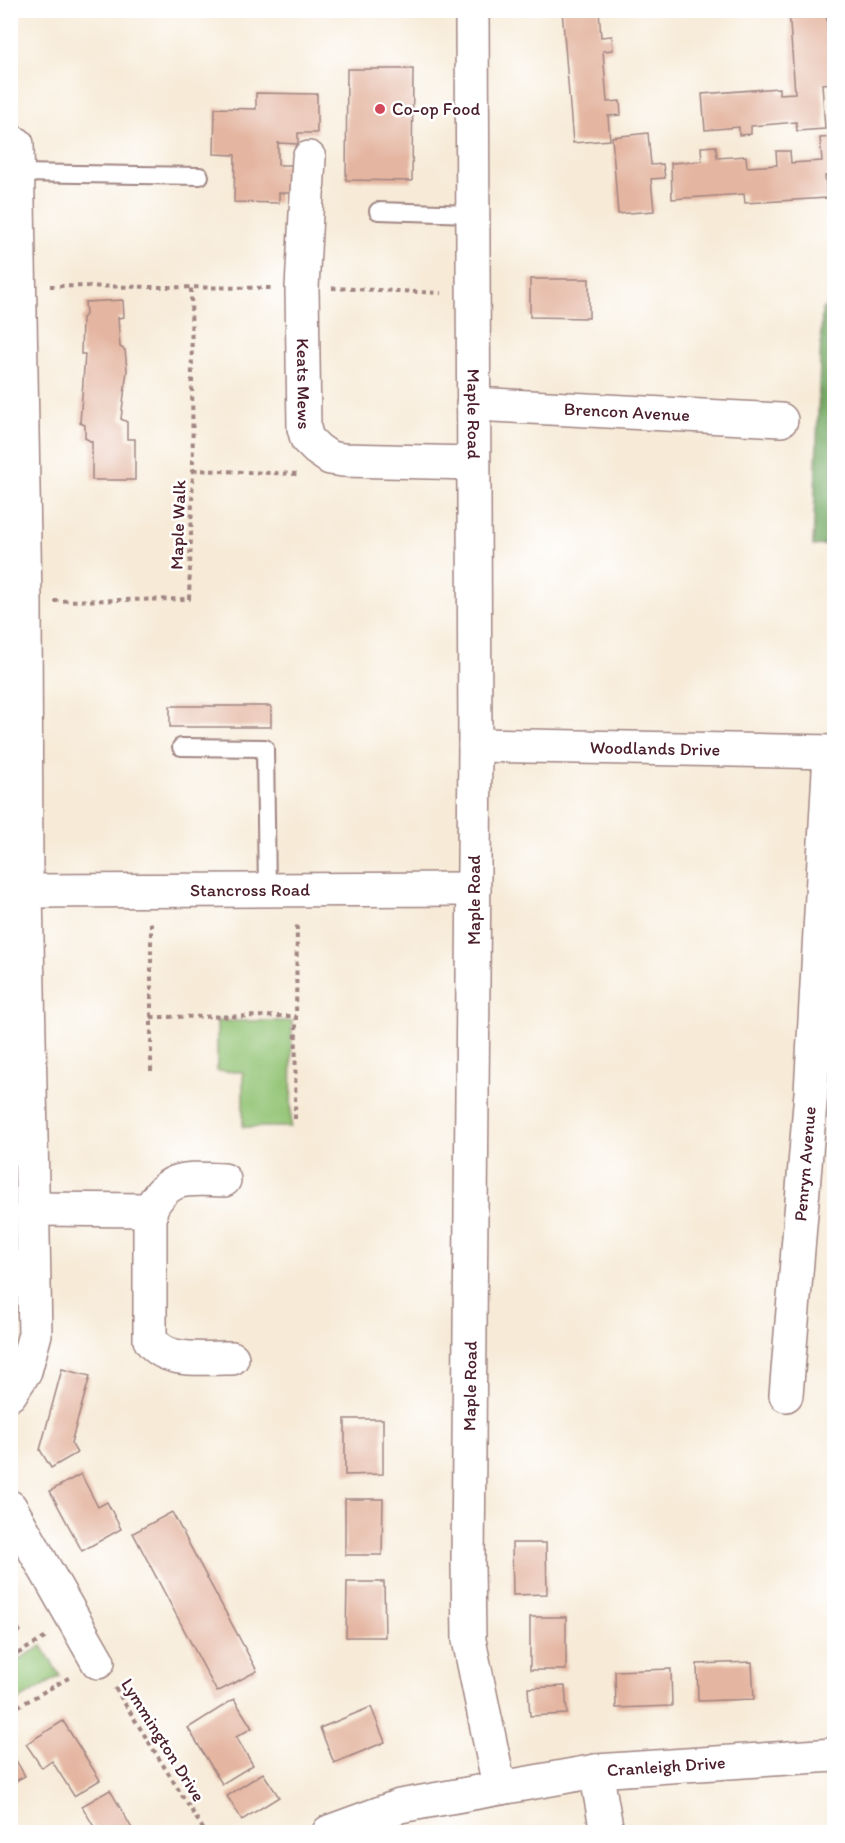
<svg xmlns="http://www.w3.org/2000/svg" width="845" height="1843" font-family="Itim,sans-serif">
  <rect width="100%" height="100%" fill="#fff"/>
  <filter id="ink" filterUnits="userSpaceOnUse"><feTurbulence type="fractalNoise" baseFrequency=".0167" numOctaves="2"/><feDisplacementMap in="SourceGraphic" scale="12" xChannelSelector="R" yChannelSelector="G"/><feConvolveMatrix kernelMatrix="1 2 1 2 8 2 1 2 1" color-interpolation-filters="sRGB"/></filter>
  <filter id="wash" filterUnits="userSpaceOnUse"><feTurbulence type="fractalNoise" baseFrequency=".008" numOctaves="4" result="noise"/><feDisplacementMap in="SourceGraphic" scale="24" xChannelSelector="R" yChannelSelector="G"/><feGaussianBlur stdDeviation="1.35" result="paint"/><feColorMatrix in="noise" values="0 0 0 0 0 0 0 0 0 0 0 0 0 0 0 0 0 1.4 0 .05"/><feComposite in="paint" operator="in"/></filter>
  <g filter="url(#wash)">
    <rect width="100%" height="100%" fill="#f7ebd8"/>
    <!-- green -->
    <g fill="#92c373" stroke="#6e714f" stroke-width="1.5">
      <path d="M217 1021H292L291 1127H243V1072L217 1071Z"/>
      <path d="M42 1646 60 1676 11 1705V1664Z"/>
    </g>
    <!-- forest -->
    <path fill="#75a965" stroke="#606448" stroke-width="1.5" d="M834 299V544L813 546 822 310Z"/>
    <g id="blocks">
      <!-- building -->
      <g fill="#e4b5a0">
        <path d="M562 10H599L601 37 612 36 613 50 603 51 607 102 620 101 621 115 608 116 610 140 573 143Z"/>
        <path d="M789 10H826L828 33 834 32V48H830L833 83 822 84 825 129 797 131 796 122 751 126V134L739 135V127L705 130 702 94 779 88V94L795 93Z"/>
        <path d="M347 69H413L412 181 346 180Z"/>
        <path d="M256 93 317 94V133H298V144L278 143V165H293L292 193H279V203L234 202 235 155 214 154 215 108 256 109Z"/>
        <path d="M648 133 651 165 663 164 665 178 651 179 654 211 618 214 612 137Z"/>
        <path d="M834 137V175L825 176 827 198 745 203 744 194 672 199 671 163 702 161 701 147 716 146 717 158 746 156 747 167 777 165 776 151H790L791 163 822 161 820 138Z"/>
        <path d="M530 279H589V318L530 317Z"/>
        <path d="M123 300 124 317 118 318 120 347 125 350 127 370 121 419 127 422V439H135V480H92V442L85 438V425L80 423 85 354H81L82 318 86 315 85 302Z"/>
        <rect x="170" y="706" width="101" height="21"/>
        <path d="M62 1369 90 1376 71 1443 77 1453 51 1468 40 1450Z"/>
        <path d="M345 1419H383V1474L345 1475Z"/>
        <path d="M81 1474 98 1507 107 1502 121 1529 82 1551 50 1491Z"/>
        <path d="M345 1499H383L382 1555H345Z"/>
        <path d="M172 1512 257 1671 217 1692 133 1533Z"/>
        <path d="M512 1543H546L547 1594 513 1595Z"/>
        <path d="M347 1582H384L385 1637H346Z"/>
        <path d="M10 1613 21 1631 10 1637Z"/>
        <rect x="530" y="1617" width="36" height="53"/>
        <path d="M752 1662 754 1699 698 1701 697 1664Z"/>
        <path d="M671 1669 672 1706 616 1708 615 1671Z"/>
        <path d="M565 1686 567 1714 530 1716 528 1688Z"/>
        <path d="M234 1699 252 1728 236 1737 253 1765 222 1784 188 1728Z"/>
        <path d="M371 1707 385 1742 334 1763 320 1728Z"/>
        <path d="M63 1721 100 1780 74 1796 52 1761 42 1768 26 1744Z"/>
        <path d="M10 1750 25 1776 10 1784Z"/>
        <path d="M263 1773 279 1797 242 1820 227 1796Z"/>
        <path d="M110 1790 134 1832H97L82 1806Z"/>
      </g>
    </g>
  </g>
  <g filter="url(#ink)">
    <use href="#blocks" fill-opacity="0" stroke="#a08582" stroke-width="1.5"/>
    <g fill="none" stroke-linecap="round" stroke-linejoin="round">
      <defs>
        <g id="service">
          <path d="M18 173 200 176"/>
          <path d="M378 211 472 214"/>
          <path d="M181 747 265 748 267 890"/>
        </g>
        <g id="minor">
          <path id="s1" d="M472 10 475 745 468 1563 469 1640 499 1786"/>
          <path id="s2" d="M309 158 302 288 304 428 307 439 317 449 330 458 343 460 473 463"/>
          <path id="s3" d="M473 404 781 420"/>
          <path id="s4" d="M475 745 834 752"/>
          <path id="s5" d="M26 891 474 889"/>
          <path d="M33 1209 150 1210C168 1174 187 1179 224 1180"/>
          <path d="M150 1210V1340C167 1365 206 1357 232 1358"/>
          <path d="M10 1394 25 1371 35 1334 26 891 25 601 17 144"/>
          <path id="s6" d="M786 1395 811 1092 830 753"/>
          <path d="M10 1507 98 1662"/>
          <path d="M596 1771 607 1832"/>
          <path id="s7" d="M329 1832 400 1806 596 1771 834 1755"/>
        </g>
      </defs>
      <!-- service casing -->
      <use href="#service" stroke="#a08582" stroke-width="20"/>
      <!-- minor casing -->
      <use href="#minor" stroke="#a08582" stroke-width="36"/>
      <!-- path -->
      <g stroke="#a08582" stroke-width="4" stroke-dasharray="4.5 4.5" stroke-linecap="butt">
        <path d="M50 286 271 288"/>
        <path d="M332 288 441 293"/>
        <path d="M193 470 298 474"/>
        <path d="M54 601 189 599 193 470 191 288"/>
        <path d="M151 1017 296 1016"/>
        <path d="M151 1071V922"/>
        <path d="M295 1119 297 921"/>
        <path d="M10 1658 48 1636"/>
        <path d="M115 1688 205 1832"/>
        <path d="M10 1711 72 1676"/>
      </g>
      <!-- service -->
      <use href="#service" stroke="#fff" stroke-width="16"/>
      <!-- minor -->
      <use href="#minor" stroke="#fff" stroke-width="33"/>
    </g>
  </g>
  <!-- markers -->
  <circle fill="#d1495b" stroke="#fff" stroke-width="2" cx="380" cy="109" r="6"/>
  <g text-anchor="middle" dominant-baseline="central" stroke-width="5" stroke-linejoin="round" paint-order="stroke">
    <!-- poi labels -->
    <g font-size="18" fill="#4a1f2b" stroke="#fff" text-anchor="start">
      <text x="392" y="109">Co-op Food</text>
    </g>
    <!-- street labels -->
    <g font-size="18" fill="#4a1f2b" stroke="#fff">
      <text stroke="none"><textPath href="#s2" startOffset="226">Keats Mews</textPath></text>
      <text stroke="none"><textPath href="#s3" startOffset="154">Brencon Avenue</textPath></text>
      <text stroke="none"><textPath href="#s1" startOffset="404">Maple Road</textPath></text>
      <text transform="translate(178 525) rotate(-88)">Maple Walk</text>
      <text stroke="none"><textPath href="#s4" startOffset="180">Woodlands Drive</textPath></text>
      <text stroke="none"><textPath href="#s5" startOffset="224">Stancross Road</textPath></text>
      <text transform="translate(474 900) rotate(-90)">Maple Road</text>
      <text stroke="none"><textPath href="#s6" startOffset="232">Penryn Avenue</textPath></text>
      <text transform="translate(470 1386) rotate(-89)">Maple Road</text>
      <text transform="translate(163 1740) rotate(58)">Lymmington Drive</text>
      <text stroke="none"><textPath href="#s7" startOffset="345">Cranleigh Drive</textPath></text>
    </g>
  </g>
  <!-- margin -->
  <rect width="845" height="1843" fill="none" stroke="#fff" stroke-width="36"/>
</svg>
